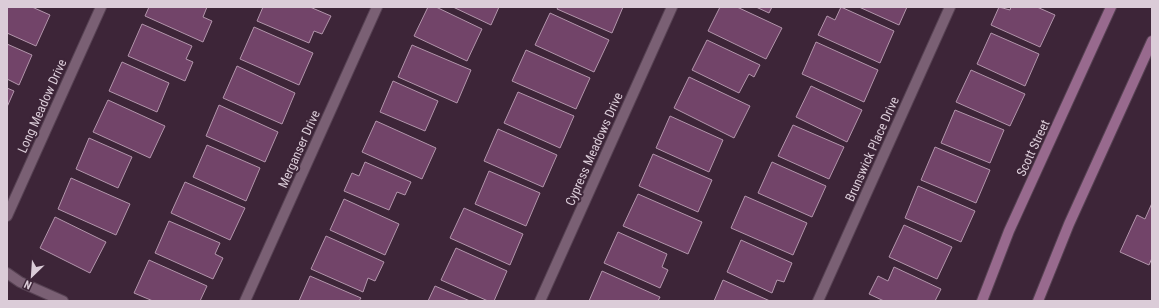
<svg xmlns="http://www.w3.org/2000/svg" width="1159" height="308" font-family="'Roboto Condensed',sans-serif">
  <rect width="100%" height="100%" fill="#3d2538"/>
  <!-- building -->
  <g fill="#724469" stroke="#b295ab">
    <path d="M7 7H32L50 15 36 46 7 33Z"/>
    <path d="M149 7H207L203 17 212 21 203 42 145 16Z"/>
    <path d="M263 7H310L331 16 322 34 314 31 309 43 257 21Z"/>
    <path d="M428 7H436L482 29 467 61 414 36Z"/>
    <path d="M453 7H499L491 25Z"/>
    <path d="M558 7H623L612 33 557 9Z"/>
    <path d="M720 7H737L782 28 766 59 708 31Z"/>
    <path d="M756 7H772L769 13Z"/>
    <path d="M841 7 894 31 880 63 818 35 827 16 835 20Z"/>
    <path d="M859 7H907L899 25Z"/>
    <path d="M999 7 1010 10 1011 7H1037L1055 15 1040 47 991 25Z"/>
    <path d="M550 13 609 40 594 72 535 45Z"/>
    <path d="M142 24 192 46 186 59 193 62 185 81 128 56Z"/>
    <path d="M254 27 313 53 299 85 240 59Z"/>
    <path d="M991 33 1039 54 1025 86 977 64Z"/>
    <path d="M707 40 760 65 754 77 749 74 739 93 692 70Z"/>
    <path d="M816 42 878 70 864 102 802 74Z"/>
    <path d="M7 44 32 55 19 85 7 79Z"/>
    <path d="M412 45 471 70 457 103 398 77Z"/>
    <path d="M526 50 590 78 576 109 512 81Z"/>
    <path d="M122 62 169 83 157 112 109 91Z"/>
    <path d="M237 66 295 93 282 124 223 98Z"/>
    <path d="M971 70 1025 94 1010 126 956 102Z"/>
    <path d="M689 77 750 106 734 138 674 108Z"/>
    <path d="M393 81 438 101 425 131 380 112Z"/>
    <path d="M811 86 862 110 847 142 796 117Z"/>
    <path d="M7 88 14 91 7 107Z"/>
    <path d="M518 92 574 116 560 148 504 123Z"/>
    <path d="M108 100 165 126 150 158 93 132Z"/>
    <path d="M219 105 278 132 265 162 206 136Z"/>
    <path d="M955 110 1004 130 990 163 941 143Z"/>
    <path d="M670 116 723 140 709 172 656 148Z"/>
    <path d="M376 121 436 148 422 179 362 152Z"/>
    <path d="M793 125 844 147 829 179 778 156Z"/>
    <path d="M498 129 557 155 543 187 484 161Z"/>
    <path d="M89 138 132 157 118 188 76 169Z"/>
    <path d="M207 145 260 168 246 201 193 177Z"/>
    <path d="M935 147 990 170 976 203 921 180Z"/>
    <path d="M653 154 712 180 698 212 639 186Z"/>
    <path d="M365 162 411 182 405 195 397 192 389 210 344 191 352 173 359 176Z"/>
    <path d="M772 162 826 186 812 217 758 193Z"/>
    <path d="M489 171 540 193 526 226 475 204Z"/>
    <path d="M71 178 130 204 116 235 58 209Z"/>
    <path d="M185 182 245 208 230 240 171 213Z"/>
    <path d="M918 186 975 211 961 242 905 218Z"/>
    <path d="M638 194 702 222 688 254 623 226Z"/>
    <path d="M745 196 807 223 793 255 731 228Z"/>
    <path d="M344 199 399 224 385 255 330 230Z"/>
    <path d="M1152 203V258L1149 265 1120 252 1137 215 1145 219Z"/>
    <path d="M464 208 523 234 510 265 450 238Z"/>
    <path d="M55 217 106 242 90 273 40 248Z"/>
    <path d="M169 221 220 243 215 254 223 258 213 279 155 253Z"/>
    <path d="M904 225 952 247 937 279 889 257Z"/>
    <path d="M618 232 667 254 662 267 668 270 660 288 604 263Z"/>
    <path d="M326 236 384 262 375 281 368 278 363 292 311 269Z"/>
    <path d="M741 240 792 263 784 282 777 280 772 293 727 272Z"/>
    <path d="M456 248 507 271 494 301H488L441 280Z"/>
    <path d="M149 260 207 286 200 301H153L134 293Z"/>
    <path d="M894 267 941 289 935 301H884L869 294 878 276 888 281Z"/>
    <path d="M602 271 660 297 658 301H589Z"/>
    <path d="M310 276 361 298 359 301H299Z"/>
    <path d="M723 280 770 301H714Z"/>
    <path d="M435 286 470 301H428Z"/>
  </g>
  <g fill="none" stroke-linecap="round" stroke-linejoin="round">
    <defs>
      <g id="minor">
        <path d="M7 216 101 7"/>
        <path d="M7 273 20 282 63 301"/>
        <path d="M245 301 377 7"/>
        <path d="M540 301 672 7"/>
        <path d="M818 301 950 7"/>
      </g>
      <g id="secondary">
        <path d="M982 301 1009 231 1111 7"/>
        <path d="M1038 301 1069 224 1152 41"/>
      </g>
    </defs>
    <!-- minor casing -->
    <use href="#minor" stroke="#574253" stroke-width="12"/>
    <!-- secondary casing -->
    <use href="#secondary" stroke="#574253" stroke-width="12"/>
    <!-- minor -->
    <use href="#minor" stroke="#7a6074" stroke-width="10"/>
    <!-- secondary -->
    <use href="#secondary" stroke="#986a8e" stroke-width="10"/>
  </g>
  <g text-anchor="middle" dominant-baseline="central" stroke-width="4" stroke-linejoin="round" paint-order="stroke">
    <!-- street labels -->
    <g font-size="13" fill="#dbccd8" stroke="#3d2538">
      <text transform="translate(42 106) rotate(-66)">Long Meadow Drive</text>
      <text transform="translate(1033 148) rotate(-65)">Scott Street</text>
      <text transform="translate(299 149) rotate(-66)">Merganser Drive</text>
      <text transform="translate(594 149) rotate(-66)">Cypress Meadows Drive</text>
      <text transform="translate(872 149) rotate(-66)">Brunswick Place Drive</text>
    </g>
  </g>
  <!-- border -->
  <rect width="1159" height="308" fill="none" stroke="#dbccd8" stroke-width="16"/>
  <!-- north arrow -->
  <g transform="translate(32 276) rotate(205)" stroke="#3d2538" stroke-width="3" paint-order="stroke">
  <path d="M0-3L7 15L0 10L-7 15Z" fill="#dbccd8"/>
  <text y="-6" font-size="11" font-weight="bold" text-anchor="middle" fill="#dbccd8">N</text>
  </g>
</svg>
